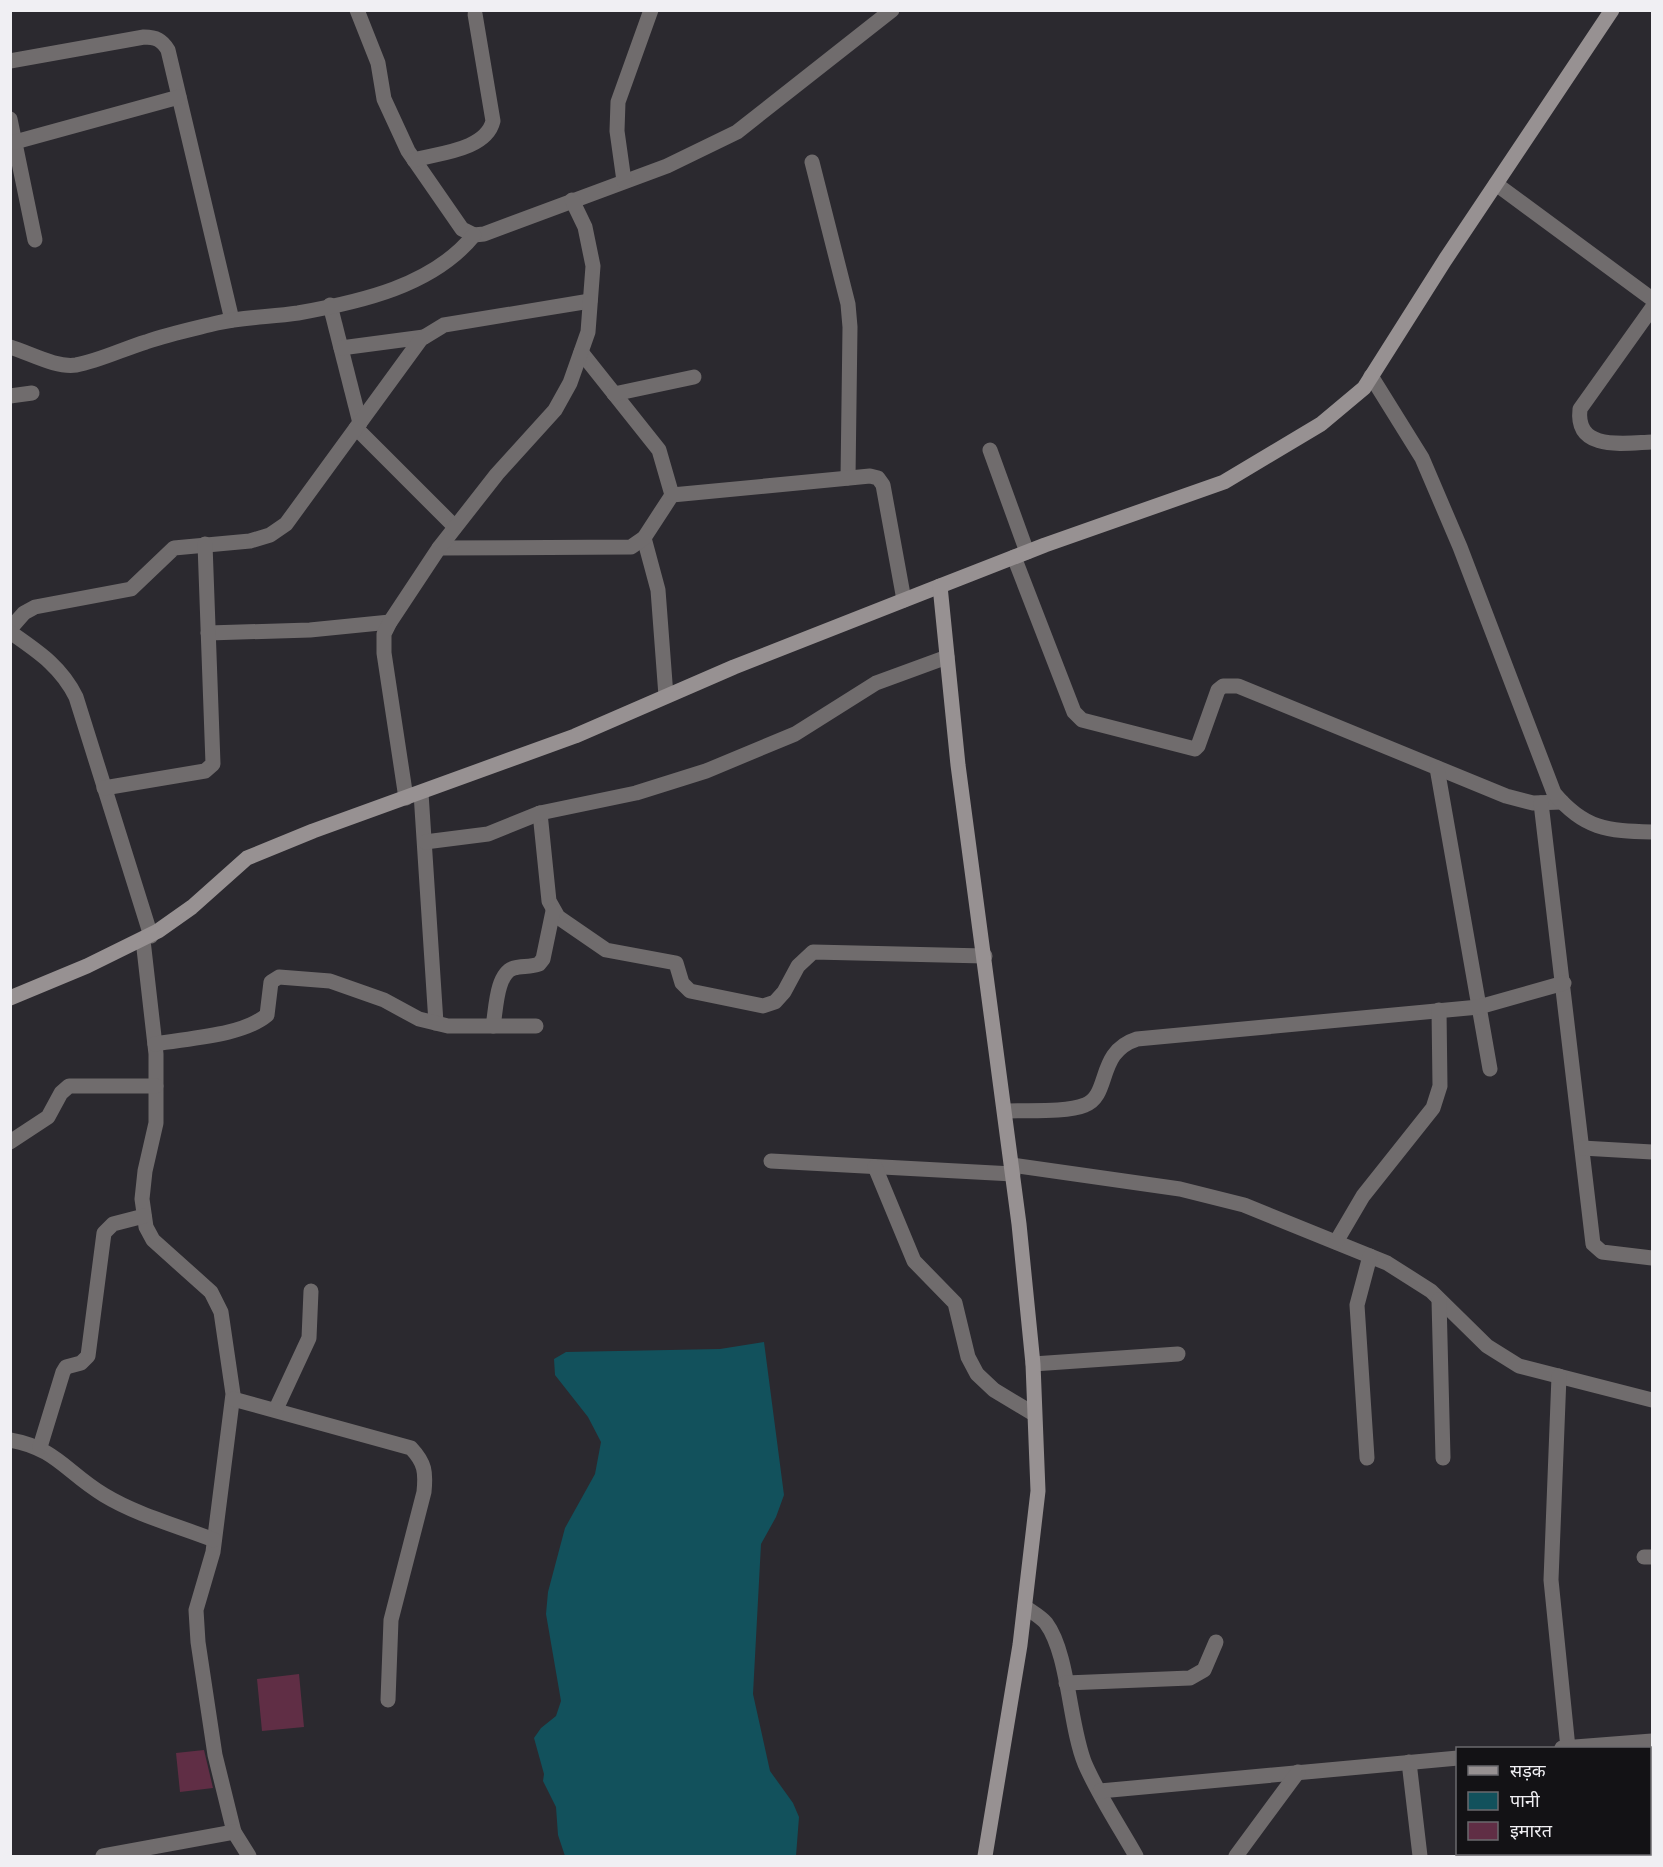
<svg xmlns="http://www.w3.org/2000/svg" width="1663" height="1867" font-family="Roboto,'Noto Sans Devanagari',sans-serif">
  <rect width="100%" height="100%" fill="#2b292f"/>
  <!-- water -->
  <path fill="#12515c" d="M764 1342 784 1495 776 1517 761 1544 753 1694 770 1771 793 1803 799 1817 796 1856H565L558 1835 556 1807 543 1781 544 1774 534 1738 541 1728 556 1716 561 1701 546 1614 548 1592 565 1528 595 1474 601 1442 588 1417 555 1375 554 1359 566 1352 720 1349Z"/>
  <!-- building -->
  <g fill="#602e45">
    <path d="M299 1674 304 1727 262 1731 257 1679Z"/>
    <path d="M204 1750 213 1788 180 1792 176 1753Z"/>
  </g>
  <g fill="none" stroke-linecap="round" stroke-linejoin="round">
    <!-- minor -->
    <g stroke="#706c6d" stroke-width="15">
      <path d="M357 10 378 63 384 99 408 151 462 229 474 235 484 234 667 166 737 132 892 10"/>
      <path d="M10 61 144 37C156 37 162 40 168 50L232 320"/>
      <path d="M10 119 35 240"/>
      <path d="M15 142 179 97"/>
      <path d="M414 160C439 153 486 150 493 121L475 14"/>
      <path d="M812 162 848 304 850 327 848 478"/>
      <path d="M624 181 617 131 618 102 651 10"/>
      <path d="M1496 184 1652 299"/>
      <path d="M330 305 360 423"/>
      <path d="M1652 308 1580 409C1575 452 1625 443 1652 442"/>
      <path d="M10 347C30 353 56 368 76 365 99 361 123 349 146 342 169 334 193 329 217 323 243 317 271 317 298 313 360 302 433 286 474 235"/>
      <path d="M341 348 424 337"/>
      <path d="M581 352 659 450 672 495"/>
      <path d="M614 394 694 377"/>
      <path d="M10 396 32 393"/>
      <path d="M356 428 455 527"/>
      <path d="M990 450 1027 552"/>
      <path d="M644 538 658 590 666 696"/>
      <path d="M439 548 631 547 644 538 672 495 870 476 878 478 883 485 904 600"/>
      <path d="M1014 557 1074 712 1082 720 1195 749 1198 746 1218 690 1223 686H1238L1506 796 1533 803 1562 802"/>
      <path d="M10 629 24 613 35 607 131 589 174 548 250 541 270 535 286 524 421 339 444 325 590 301"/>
      <path d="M10 632C37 651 61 666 76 697L151 936"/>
      <path d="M208 633 310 630 390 622"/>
      <path d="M1437 768 1490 1069"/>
      <path d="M104 788 205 771 213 764 205 544"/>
      <path d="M421 793 436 1023"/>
      <path d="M406 798 384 653V634L390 622 439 548 497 474 555 410 570 383 588 332 593 266 585 227 572 200"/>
      <path d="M1541 803 1593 1244 1602 1252 1652 1258"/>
      <path d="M540 813 549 901 558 917 606 950 676 963 682 983 690 991 763 1006 775 1002 784 992 798 966 813 952 985 956"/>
      <path d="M425 842 488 834 540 813 636 793 706 771 795 734 876 683 947 657"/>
      <path d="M143 940 156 1054V1123L145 1171 142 1199 146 1227 153 1240 211 1292 221 1312 233 1394 213 1552 196 1610 198 1642 215 1755 234 1832"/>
      <path d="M493 1026C496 1011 496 973 514 968 522 966 531 967 539 964L543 959 553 911"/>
      <path d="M155 1044C188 1038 242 1036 267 1015L271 982 279 977 330 981 384 1000 419 1019 448 1026H536"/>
      <path d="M1005 1111C1027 1110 1066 1113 1085 1105 1111 1095 1096 1052 1137 1039L1479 1007 1564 983"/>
      <path d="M10 1142 48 1117 61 1093 69 1086H156"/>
      <path d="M1582 1148 1652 1152"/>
      <path d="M771 1161 1013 1174"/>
      <path d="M1012 1165 1180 1189 1244 1205 1387 1263 1431 1291 1487 1346 1519 1366 1652 1400"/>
      <path d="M875 1167 914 1261 955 1303 968 1357 977 1374 994 1390 1034 1414"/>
      <path d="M1336 1242 1363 1196 1433 1108 1440 1086 1439 1010"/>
      <path d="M1439 1300 1443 1458"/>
      <path d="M1033 1364 1178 1354"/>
      <path d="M1559 1376 1551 1580 1568 1748"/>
      <path d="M233 1399 411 1448C425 1463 426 1472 424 1492L391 1620 388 1700"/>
      <path d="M276 1409 309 1338 311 1291"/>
      <path d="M10 1440C56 1448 67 1473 104 1495 137 1515 178 1526 214 1540"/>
      <path d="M40 1447 63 1372 66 1367 81 1363 88 1356 104 1233 113 1224 144 1216"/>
      <path d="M1367 1458 1357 1305 1370 1256"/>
      <path d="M1644 1557H1652"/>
      <path d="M1025 1607C1032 1612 1041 1617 1046 1623 1069 1654 1069 1725 1085 1764 1099 1796 1119 1826 1136 1856"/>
      <path d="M1066 1683 1190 1678 1204 1670 1216 1642"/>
      <path d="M1562 1748 1652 1741"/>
      <path d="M1409 1762 1420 1856"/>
      <path d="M1100 1791 1458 1758"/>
      <path d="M1650 1798 1652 1797"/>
      <path d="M1558 1854 1559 1856"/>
      <path d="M1639 1854 1640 1856"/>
      <path d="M1236 1856 1298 1772"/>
    </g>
    <!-- tertiary -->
    <g stroke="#706c6d" stroke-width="15">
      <path d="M1371 376 1422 458 1460 547 1554 793C1584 829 1607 831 1652 832"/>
      <path d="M103 1856 234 1832 249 1856"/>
    </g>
    <!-- secondary -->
    <g stroke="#979192" stroke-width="15">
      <path d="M10 998 87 966 158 931 192 907 247 858 313 831 575 736 734 667 940 586"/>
      <path d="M985 1856 1020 1645 1038 1491 1033 1364 1019 1224 958 765 940 586 1045 545 1224 482 1321 424 1364 388 1445 260 1612 10"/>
    </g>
  </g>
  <!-- border -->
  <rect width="1663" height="1867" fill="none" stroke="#f0eff3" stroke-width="24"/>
  <!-- legend -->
  <rect x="1456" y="1747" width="195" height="108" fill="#131215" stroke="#6b6a6e" stroke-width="1.5"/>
  <rect x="1468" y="1766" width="30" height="9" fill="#979192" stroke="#6b6a6e" stroke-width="1.5"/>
  <text x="1510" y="1777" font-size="18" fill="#f0eff3">सड़क</text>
  <rect x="1468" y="1792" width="30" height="18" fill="#12515c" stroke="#6b6a6e" stroke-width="1.5"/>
  <text x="1510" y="1807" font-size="18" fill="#f0eff3">पानी</text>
  <rect x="1468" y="1822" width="30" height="18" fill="#602e45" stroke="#6b6a6e" stroke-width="1.5"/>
  <text x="1510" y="1837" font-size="18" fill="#f0eff3">इमारत</text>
</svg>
